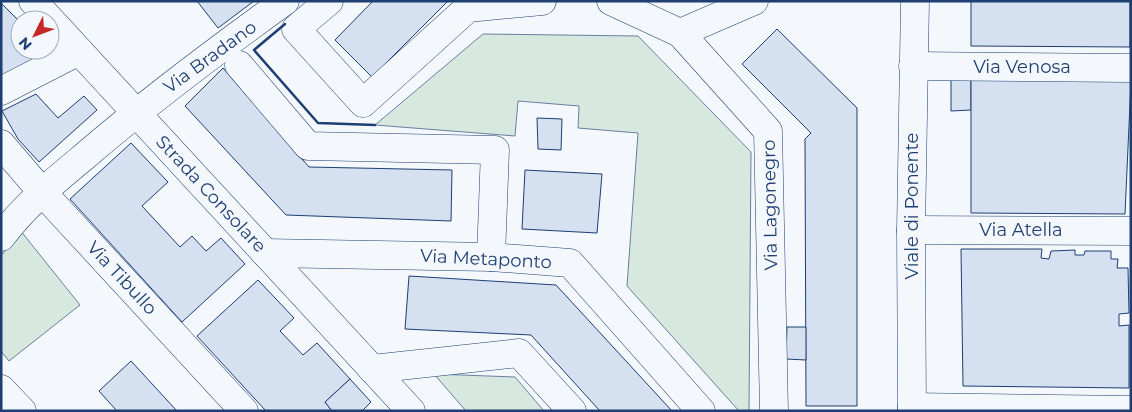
<svg xmlns="http://www.w3.org/2000/svg" width="1132" height="412" font-family="Montserrat,sans-serif">
  <rect width="100%" height="100%" fill="#f4f7fb"/>
  <!-- green -->
  <g fill="#d7e8df" stroke="#687fa3">
    <path d="M483 34 638 36 751 152 749 411H739L627 286 638 133 578 128 579 106 518 101 515 136 375 125Z"/>
    <path d="M20 230 80 305 9 361 1 351V256Z"/>
    <path d="M434 374 515 377 544 411H466Z"/>
  </g>
  <!-- building -->
  <g fill="#d5e0f0" stroke="#1d3f73">
    <path d="M197 1H254L218 28Z"/>
    <path d="M373 1H448L372 77 335 40Z"/>
    <path d="M971 1H1130V47L971 46Z"/>
    <path d="M1 3 20 22V50H48L52 54 1 79Z"/>
    <path d="M777 29 857 108V406H806L805 139 811 133 742 64Z"/>
    <path d="M223 68 309 167 452 170 451 221 286 215 185 106Z"/>
    <path d="M951 80H971V110L951 111Z"/>
    <path d="M971 80 1131 81 1125 214 971 213Z"/>
    <path d="M36 94 58 118 84 96 97 110 39 162 18 139 2 111Z"/>
    <path d="M537 118 562 119 561 150 538 149Z"/>
    <path d="M131 143 168 182 142 206 180 247 192 236 206 251 221 238 245 264 182 322 70 199Z"/>
    <path d="M525 170 602 174 597 233 522 229Z"/>
    <path d="M961 249H1042L1041 258 1049 259 1051 251 1075 250V255H1084L1085 251H1111V259H1118L1117 268H1128L1129 313 1119 314V326L1129 325V388L963 386Z"/>
    <path d="M409 276 556 285 672 411H600L531 335 405 329Z"/>
    <path d="M258 280 294 318 280 331 303 355 317 343 350 379 325 402 332 411H266L197 336Z"/>
    <path d="M787 327H806V360L786 359Z"/>
    <path d="M131 361 177 411H115L116 410 99 391Z"/>
    <path d="M350 379 371 402 362 411H332L325 402Z"/>
  </g>
  <g fill="none" stroke-linecap="round" stroke-linejoin="round">
    <defs>
      <g id="minor">
        <path d="M33 1 411 411"/>
        <path d="M329 1 296 29 363 103 468 8 542 1"/>
        <path d="M611 1 680 33 754 1"/>
        <path d="M680 33 768 131 774 411"/>
        <path d="M239 65 308 146 495 150 491 257"/>
        <path d="M913 66 1131 68"/>
        <path d="M1 91 79 51"/>
        <path d="M1 144 42 192 244 411"/>
        <path d="M911 230 1131 231"/>
        <path d="M1 237C25 205 56 180 86 155 150 100 217 50 285 1"/>
        <path d="M265 253 491 257 570 263 701 411"/>
        <path d="M372 369 519 353 572 411"/>
        <path d="M1 389 22 411"/>
        <path d="M912 407 1131 410"/>
      </g>
      <path id="major" d="M912 411 911 230 915 1"/>
    </defs>
    <!-- minor casing -->
    <use href="#minor" stroke="#1d3f73" stroke-width="29"/>
    <!-- major casing -->
    <use href="#major" stroke="#1d3f73" stroke-width="29"/>
    <!-- minor -->
    <use href="#minor" stroke="#f4f7fb" stroke-width="28"/>
    <!-- major -->
    <use href="#major" stroke="#f4f7fb" stroke-width="28"/>
    <!-- wall -->
    <path stroke="#1d3f73" stroke-width="2.5" d="M285 24 254 50 318 123 375 125"/>
  </g>
  <g text-anchor="middle" dominant-baseline="central" stroke-width="4" stroke-linejoin="round" paint-order="stroke">
    <!-- street labels -->
    <g font-size="18" fill="#1d3f73" stroke="#f4f7fb">
      <text transform="translate(210 57) rotate(-36)">Via Bradano</text>
      <text x="1022" y="67">Via Venosa</text>
      <text transform="translate(211 194) rotate(47)">Strada Consolare</text>
      <text transform="translate(770 205) rotate(-91)">Via Lagonegro</text>
      <text transform="translate(912 206) rotate(-90)">Viale di Ponente</text>
      <text x="1021" y="230">Via Atella</text>
      <text transform="translate(486 259) rotate(3)">Via Metaponto</text>
      <text transform="translate(122 278) rotate(47)">Via Tibullo</text>
    </g>
  </g>
  <!-- border -->
  <rect width="1132" height="412" fill="none" stroke="#1d3f73" stroke-width="5"/>
  <!-- north arrow -->
  <g transform="translate(35 35) rotate(228)"><circle r="24" fill="#f4f7fb" stroke="#9eadc5"/>
  <path d="M0-4L9 19L0 12L-9 19Z" fill="#c62828"/>
  <text y="-8" font-size="14" font-weight="bold" text-anchor="middle" fill="#1d3f73">N</text>
  </g>
</svg>
